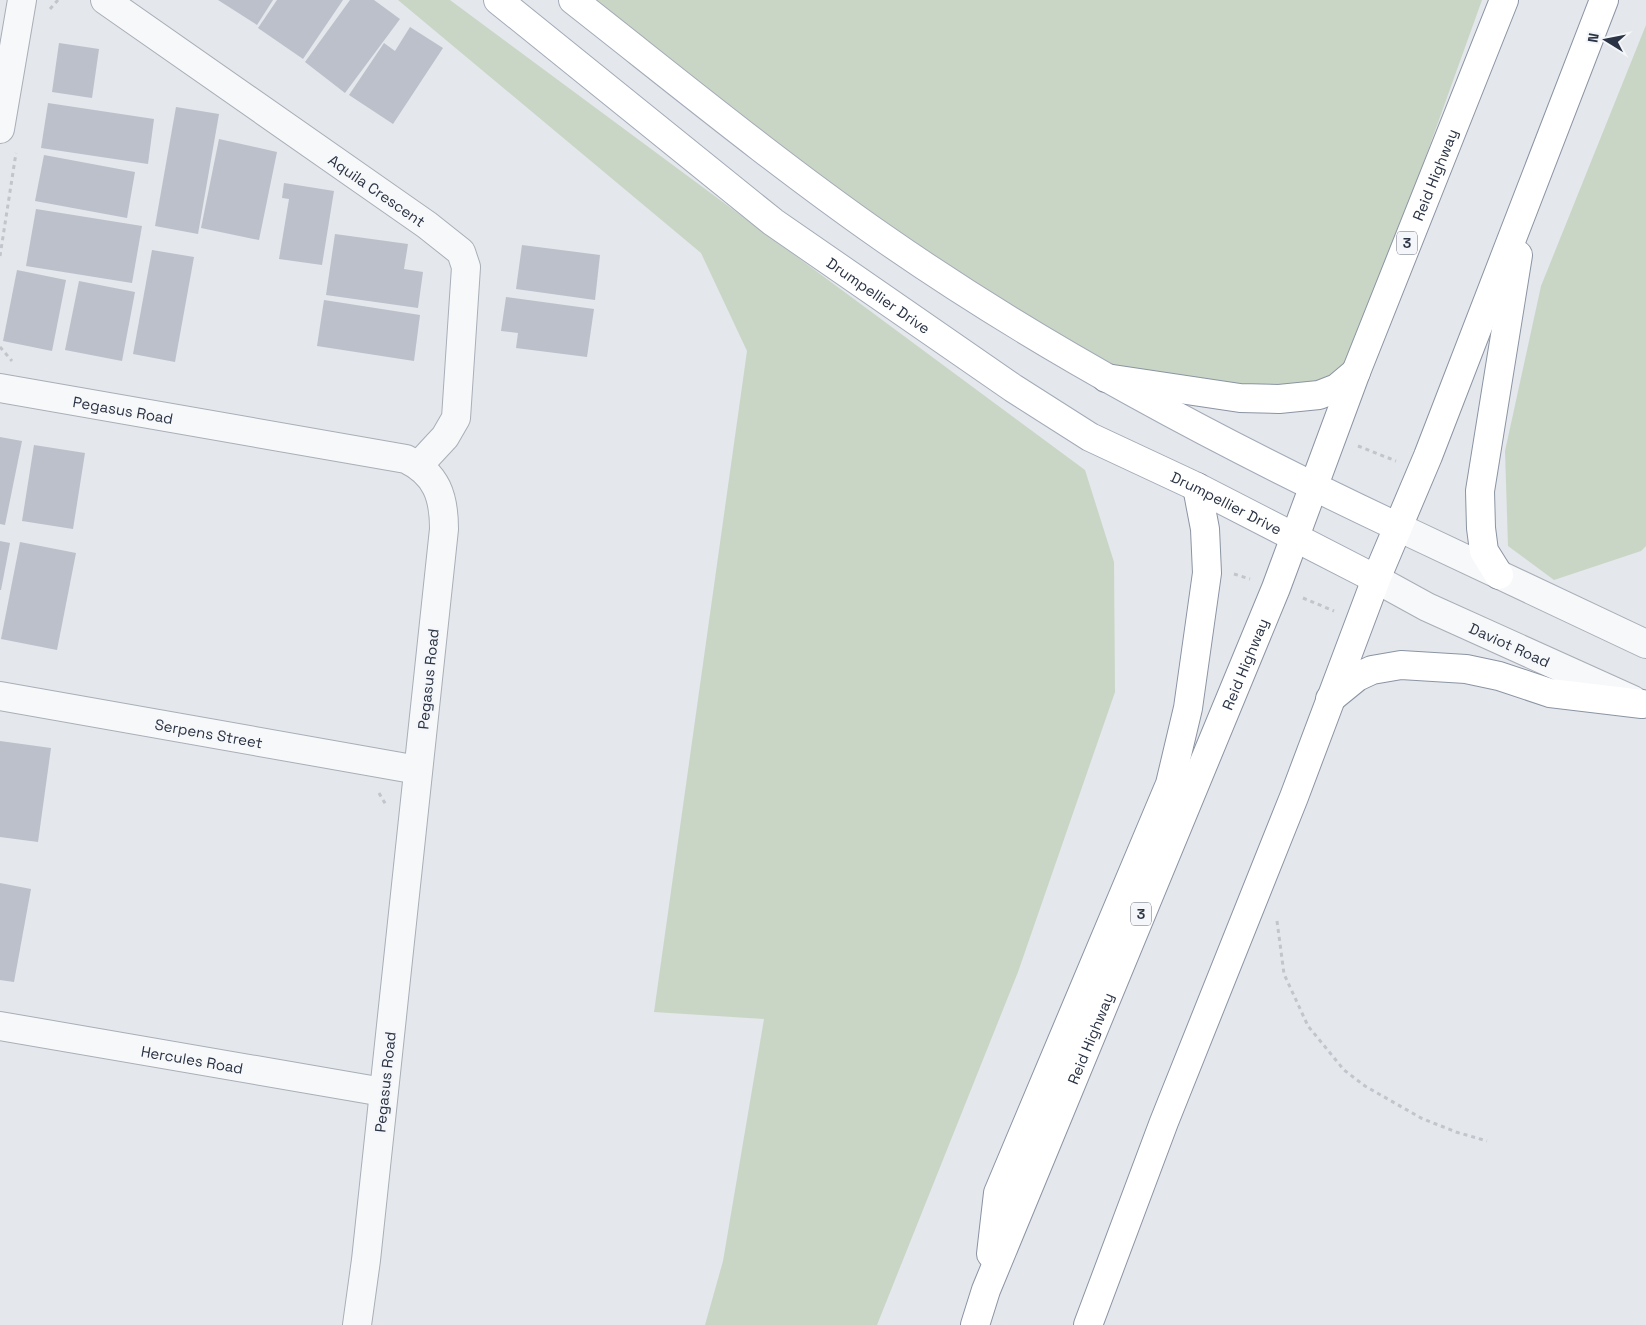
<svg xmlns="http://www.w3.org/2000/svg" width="1646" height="1325" font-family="'Space Grotesk',sans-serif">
  <rect width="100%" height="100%" fill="#e4e7ec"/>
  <!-- green -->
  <g fill="#c9d6c5">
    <path d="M398 0H450L1085 470 1114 562 1115 692 1018 972 877 1325H705L723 1261 764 1019 654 1012 747 351 701 253Z"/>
    <path d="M573 0H1482L1403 220 1356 372 1319 395 1106 378 958 288Z"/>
    <path d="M1646 25V546L1641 551 1554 580 1508 546 1505 451 1541 286Z"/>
  </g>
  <!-- building -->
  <g fill="#bbc0ca">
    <path d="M218 0H273L257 25Z"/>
    <path d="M277 0H343L303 59 258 28Z"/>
    <path d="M350 0H374L400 19 345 93 305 62Z"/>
    <path d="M410 27 443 48 393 124 349 95 384 43 395 51Z"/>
    <path d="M59 43 99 49 92 98 52 92Z"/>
    <path d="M48 103 154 119 148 164 41 148Z"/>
    <path d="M176 107 219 114 198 234 155 226Z"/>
    <path d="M219 139 277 152 259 240 201 228Z"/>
    <path d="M44 155 135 172 127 218 35 201Z"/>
    <path d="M284 183 334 191 322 265 279 259 289 199 282 198Z"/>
    <path d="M36 209 142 226 132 283 26 266Z"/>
    <path d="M335 234 408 244 404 269 423 272 418 308 326 295Z"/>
    <path d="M522 245 600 255 595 300 516 289Z"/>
    <path d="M152 250 194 257 175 362 133 354Z"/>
    <path d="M17 270 66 280 52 351 3 341Z"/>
    <path d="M79 281 135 292 122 361 65 350Z"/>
    <path d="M506 297 594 309 587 357 516 348 518 333 501 331Z"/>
    <path d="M324 300 420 315 414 361 317 346Z"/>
    <path d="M0 437 22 441 5 525 0 524Z"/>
    <path d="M34 445 85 453 73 529 22 521Z"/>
    <path d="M0 541 10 543 1 590H0Z"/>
    <path d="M20 542 76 553 57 650 1 639Z"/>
    <path d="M0 741 51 748 38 842 0 837Z"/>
    <path d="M0 883 31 889 14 982 0 980Z"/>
  </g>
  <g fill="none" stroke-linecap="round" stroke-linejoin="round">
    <defs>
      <g id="minor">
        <path id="s1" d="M105 0 427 225 461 252 466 267 456 418 445 437 419 465"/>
        <path d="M0 129 22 0"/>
        <path id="s2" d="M0 388 406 459C437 474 444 497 444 529L366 1260 357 1325"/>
        <path d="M1398 527 1646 644"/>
        <path id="s3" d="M1376 579 1427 607 1633 700"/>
        <path id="s4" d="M0 696 418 770"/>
        <path id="s5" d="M0 1026 383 1092"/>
      </g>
      <g id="major">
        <path id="s6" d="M498 0 773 222 1013 388 1090 437 1197 487 1376 579"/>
        <path d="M573 0C675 80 776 163 882 237 1044 350 1220 443 1398 527"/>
      </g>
      <g id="highway">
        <path d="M1106 378 1240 398 1279 399 1319 395 1337 388 1356 372"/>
        <path d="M1499 575 1484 551 1481 528 1480 491 1518 255"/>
        <path d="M1330 699 1357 677 1372 670 1401 665 1466 669 1499 676 1550 693 1642 704"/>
        <path d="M991 1254 998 1193 1170 784 1188 708 1207 573 1205 529 1197 487"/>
        <path id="s7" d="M975 1325 986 1290 1276 588 1356 372 1504 0"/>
        <path d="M1088 1325 1164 1122 1294 797 1376 579 1428 456 1604 0"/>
      </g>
    </defs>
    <!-- minor casing -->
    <use href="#minor" stroke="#a9aeb7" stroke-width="30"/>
    <!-- major casing -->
    <use href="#major" stroke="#a3abb8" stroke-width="30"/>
    <!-- highway casing -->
    <use href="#highway" stroke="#8b94a3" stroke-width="30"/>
    <!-- path -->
    <g stroke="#c2c5cb" stroke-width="3" stroke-dasharray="4 4" stroke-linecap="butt">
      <path d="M50 9 58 0"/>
      <path d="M0 256 16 153"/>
      <path d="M0 347 12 361"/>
      <path d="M1358 446 1396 461"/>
      <path d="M1234 574 1250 579"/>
      <path d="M1303 598 1334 611"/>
      <path d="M379 793 386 805"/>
      <path d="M1277 921 1284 974 1308 1026 1344 1070 1365 1086 1421 1118 1456 1132 1487 1141"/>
    </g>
    <!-- minor -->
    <use href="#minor" stroke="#f7f8fa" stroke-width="28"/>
    <!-- major -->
    <use href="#major" stroke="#fff" stroke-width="28"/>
    <!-- highway -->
    <use href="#highway" stroke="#fff" stroke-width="28"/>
  </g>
  <g text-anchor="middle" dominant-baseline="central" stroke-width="4.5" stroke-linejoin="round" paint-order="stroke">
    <!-- shield labels -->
    <g fill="#f4f6f9" stroke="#676e7b" stroke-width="1">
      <rect x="1397" y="231.5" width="20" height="23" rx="4"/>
      <rect x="1131" y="902.5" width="20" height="23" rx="4"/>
    </g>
    <g font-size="14" font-weight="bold" fill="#2b3445">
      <text x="1407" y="243">3</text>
      <text x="1141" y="914">3</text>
    </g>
    <!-- street labels -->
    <g font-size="15" fill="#2b3445" stroke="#f4f6f9">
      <text stroke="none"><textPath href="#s7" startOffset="1239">Reid Highway</textPath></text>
      <text stroke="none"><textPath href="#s1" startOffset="332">Aquila Crescent</textPath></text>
      <text stroke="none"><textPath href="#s6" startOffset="482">Drumpellier Drive</textPath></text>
      <text stroke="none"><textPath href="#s2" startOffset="125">Pegasus Road</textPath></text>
      <text stroke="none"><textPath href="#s6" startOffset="888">Drumpellier Drive</textPath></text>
      <text stroke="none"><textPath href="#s3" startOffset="149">Daviot Road</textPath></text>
      <text stroke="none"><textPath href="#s7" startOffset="714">Reid Highway</textPath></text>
      <text transform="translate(428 679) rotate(-84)">Pegasus Road</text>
      <text stroke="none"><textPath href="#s4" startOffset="212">Serpens Street</textPath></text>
      <text stroke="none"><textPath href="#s7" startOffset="309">Reid Highway</textPath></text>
      <text stroke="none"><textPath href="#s5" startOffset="195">Hercules Road</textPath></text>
      <text transform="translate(385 1082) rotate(-84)">Pegasus Road</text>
    </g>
  </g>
  <!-- north arrow -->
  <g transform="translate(1606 40) rotate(280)" stroke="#f4f6f9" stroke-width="4" paint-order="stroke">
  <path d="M0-4L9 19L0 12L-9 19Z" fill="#2b3445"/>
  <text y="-8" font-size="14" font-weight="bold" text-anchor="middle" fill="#2b3445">N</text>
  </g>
</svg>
